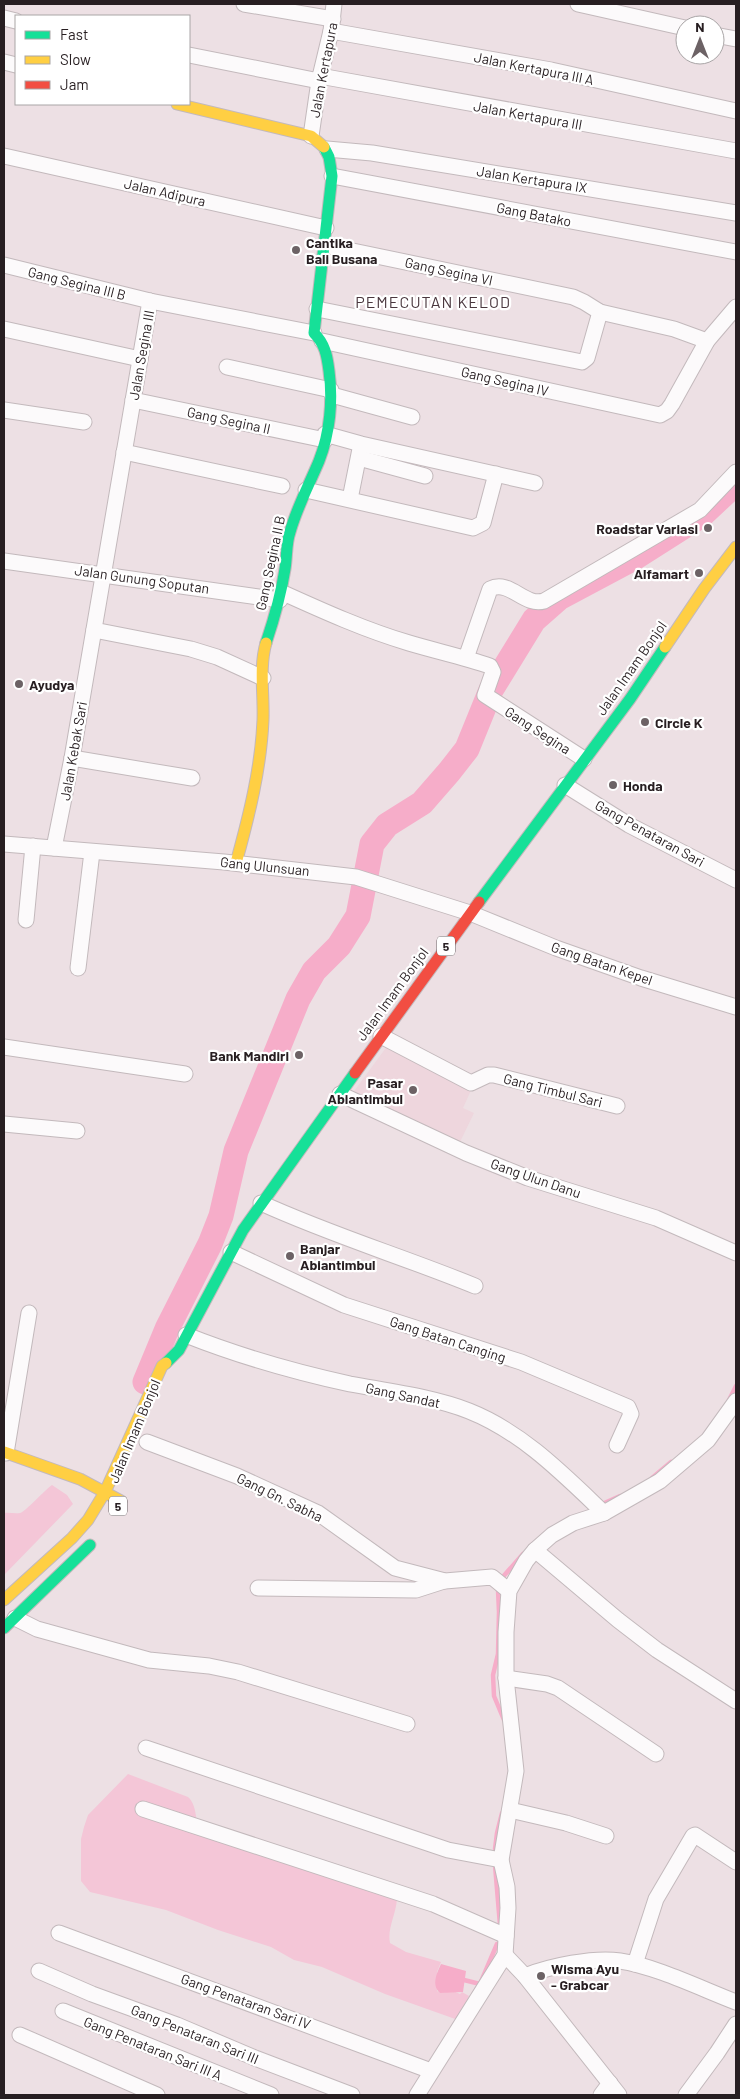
<svg xmlns="http://www.w3.org/2000/svg" width="740" height="2099" font-family="Barlow,sans-serif">
  <rect width="100%" height="100%" fill="#ede0e4"/>
  <!-- built -->
  <path fill="#eed6dd" d="M388 1045 473 1086 463 1108 474 1113 460 1142 352 1094Z"/>
  <!-- green -->
  <g fill="#f4c6d7">
    <path d="M52 1485 67 1495 73 1504 4 1575V1513C9 1512 15 1514 20 1513 24 1513 46 1489 52 1485Z"/>
    <path d="M128 1774 188 1797C197 1805 196 1821 198 1832L397 1899C396 1914 387 1929 390 1943L406 1952 441 1962 437 1972V1991L440 1993 453 1991 460 1994 462 1992 469 1996 458 2020 385 1994 322 1967 294 1960 271 1947 218 1930 166 1910 90 1892 81 1881V1839L84 1827 88 1815Z"/>
  </g>
  <!-- water -->
  <path fill="#f6adc9" d="M441 1964 466 1971 463 1992 440 1993C431 1985 437 1973 441 1964Z"/>
  <g fill="none" stroke-linecap="round" stroke-linejoin="round">
    <!-- stream -->
    <g stroke="#f6adc9" stroke-width="4.5">
      <path d="M729 1400 736 1386"/>
      <path d="M652 1478 671 1462"/>
      <path d="M600 1505 620 1496"/>
      <path d="M504 1720 494 1696 493 1675 498 1654 499 1612 498 1590 501 1579 523 1554"/>
      <path d="M495 1849 497 1833 502 1813"/>
      <path d="M495 1865 500 1925"/>
      <path d="M464 1980 480 1984 497 1944"/>
    </g>
    <!-- river -->
    <path stroke="#f6adc9" stroke-width="25" d="M145 1382 167 1329 210 1244 221 1216 236 1151 298 999 314 971 339 946 358 916 372 844 387 825 422 803 449 772 467 749 491 690 534 620 559 598 636 557 702 515 736 483"/>
    <defs>
      <g id="street">
        <path d="M244 4 333 19"/>
        <path d="M578 4 685 28"/>
        <path d="M4 18 16 21"/>
        <path d="M331 31 551 70 736 111"/>
        <path d="M715 35 736 39"/>
        <path d="M189 55 319 81"/>
        <path d="M4 62 16 65"/>
        <path d="M320 76 736 151"/>
        <path d="M311 136 319 81 331 31 334 4"/>
        <path d="M327 149 372 153 736 213"/>
        <path d="M4 156 326 228"/>
        <path d="M332 176 736 252"/>
        <path d="M324 245 573 297 584 302 600 312 674 329 707 341"/>
        <path d="M4 265 150 301 314 333"/>
        <path d="M317 309 582 362 587 358 600 312"/>
        <path d="M4 329 140 359"/>
        <path d="M322 341 660 415 667 411 672 404 707 341 736 307"/>
        <path d="M227 367 331 390"/>
        <path d="M332 395 412 417"/>
        <path d="M133 400 325 440"/>
        <path d="M4 410 84 422"/>
        <path d="M325 434 361 444 535 483"/>
        <path d="M124 452 282 486"/>
        <path d="M359 458 425 476"/>
        <path d="M306 490 473 528 483 523 496 474"/>
        <path d="M350 499 360 449"/>
        <path d="M4 561 280 600"/>
        <path d="M281 592C323 611 365 630 409 643 436 651 463 657 490 666L493 672 485 695 584 759"/>
        <path d="M94 630 191 649 217 657 263 678"/>
        <path d="M466 658 490 589C510 579 524 607 544 601L700 510 736 472"/>
        <path d="M72 758 192 778"/>
        <path d="M565 785 629 825 736 880"/>
        <path d="M4 844 224 862 356 877 470 913 556 948 641 978 736 1007"/>
        <path d="M54 848 72 758 150 301"/>
        <path d="M26 920 33 846"/>
        <path d="M78 968 92 852"/>
        <path d="M381 1036 471 1083 488 1075H494L617 1106"/>
        <path d="M4 1047 185 1074"/>
        <path d="M340 1094 466 1153 528 1178 656 1218 736 1253"/>
        <path d="M4 1124 77 1131"/>
        <path d="M261 1203C331 1235 404 1257 475 1286"/>
        <path d="M231 1252 344 1305 521 1362 628 1407 631 1414 617 1445"/>
        <path d="M186 1335C239 1356 295 1372 350 1384 387 1391 434 1397 469 1411 522 1432 563 1474 604 1513"/>
        <path d="M147 1442 237 1476 318 1513 395 1568 445 1581 492 1577 509 1591"/>
        <path d="M6 1453 29 1313"/>
        <path d="M535 1550 618 1620 657 1650 736 1701"/>
        <path d="M258 1588 416 1590 444 1581"/>
        <path d="M15 1618 37 1629 149 1660 209 1666 238 1672 407 1724"/>
        <path d="M506 1678 547 1684 558 1688 656 1754"/>
        <path d="M146 1748 448 1850 501 1860"/>
        <path d="M143 1809 433 1904 506 1936"/>
        <path d="M510 1810 566 1823 606 1836"/>
        <path d="M59 1933 431 2071"/>
        <path d="M505 1955 525 1976 619 2095"/>
        <path d="M635 1964 656 1899 693 1836 695 1835 736 1862"/>
        <path d="M39 1971 92 1994 177 2025 255 2058 352 2095"/>
        <path d="M525 1976C550 1966 594 1957 620 1961 655 1966 702 1989 736 2002"/>
        <path d="M63 2011 271 2095"/>
        <path d="M20 2035 157 2095"/>
        <path d="M417 2095 505 1955 508 1908 507 1887 501 1860 516 1771 506 1678V1632L509 1591 526 1561 535 1550 552 1535 573 1523 604 1513 660 1481 708 1440 736 1401"/>
        <path d="M601 2095 610 2083"/>
        <path d="M686 2095 717 2053 736 2024"/>
      </g>
      <g id="fast">
        <path d="M266 643C274 619 281 595 285 569 287 557 286 543 290 532 297 507 309 485 319 461 330 433 333 400 329 371 327 355 325 344 314 333L332 176 329 157 324 147"/>
        <path d="M479 902 630 699 665 647"/>
        <path d="M166 1363 179 1350 243 1230 355 1073"/>
        <path d="M4 1628 90 1545"/>
      </g>
      <g id="slow">
        <path d="M177 104 311 136 324 147"/>
        <path d="M665 647 704 589 736 547"/>
        <path d="M236 863C249 816 261 768 263 720 264 695 259 667 266 643"/>
        <path d="M4 1452 80 1479 121 1501"/>
        <path d="M4 1600 72 1538 88 1520 105 1492 162 1366 166 1363"/>
      </g>
      <path id="jam" d="M355 1073 479 902"/>
    </defs>
    <!-- street casing -->
    <use href="#street" stroke="#c3b9bc" stroke-width="17"/>
    <!-- fast casing -->
    <use href="#fast" stroke="#c3b9bc" stroke-width="13"/>
    <!-- slow casing -->
    <use href="#slow" stroke="#c3b9bc" stroke-width="13"/>
    <!-- jam casing -->
    <use href="#jam" stroke="#c3b9bc" stroke-width="13"/>
    <!-- street -->
    <use href="#street" stroke="#fcfafb" stroke-width="15"/>
    <!-- fast -->
    <use href="#fast" stroke="#16e098" stroke-width="11"/>
    <!-- slow -->
    <use href="#slow" stroke="#ffcf43" stroke-width="11"/>
    <!-- jam -->
    <use href="#jam" stroke="#f24e42" stroke-width="11"/>
  </g>
  <!-- markers -->
  <g fill="#6c6265" stroke="#fff" stroke-width="2">
    <circle cx="296" cy="250" r="5"/>
    <circle cx="708" cy="528" r="5"/>
    <circle cx="699" cy="573" r="5"/>
    <circle cx="19" cy="684" r="5"/>
    <circle cx="645" cy="722" r="5"/>
    <circle cx="613" cy="785" r="5"/>
    <circle cx="299" cy="1055" r="5"/>
    <circle cx="413" cy="1090" r="5"/>
    <circle cx="290" cy="1256" r="5"/>
    <circle cx="541" cy="1976" r="5"/>
  </g>
  <g text-anchor="middle" dominant-baseline="central" stroke-width="4.5" stroke-linejoin="round" paint-order="stroke">
    <!-- shield labels -->
    <g fill="#fff" stroke="#686264" stroke-width="1">
      <rect x="437" y="936.5" width="18" height="19" rx="4"/>
      <rect x="109" y="1496.5" width="18" height="19" rx="4"/>
    </g>
    <g font-size="12" font-weight="bold" fill="#271e21">
      <text x="446" y="946">5</text>
      <text x="118" y="1506">5</text>
    </g>
    <!-- street labels -->
    <g font-size="14" fill="#271e21" stroke="#fff">
      <text transform="translate(534 68) rotate(11)">Jalan Kertapura III A</text>
      <text transform="translate(323 70) rotate(-79)">Jalan Kertapura</text>
      <text transform="translate(528 115) rotate(10)">Jalan Kertapura III</text>
      <text transform="translate(532 179) rotate(9)">Jalan Kertapura IX</text>
      <text transform="translate(165 192) rotate(13)">Jalan Adipura</text>
      <text transform="translate(534 214) rotate(11)">Gang Batako</text>
      <text transform="translate(449 271) rotate(12)">Gang Segina VI</text>
      <text transform="translate(77 283) rotate(14)">Gang Segina III B</text>
      <text transform="translate(141 355) rotate(-80)">Jalan Segina III</text>
      <text transform="translate(505 381) rotate(13)">Gang Segina IV</text>
      <text transform="translate(229 420) rotate(12)">Gang Segina II</text>
      <text transform="translate(270 563) rotate(-78)">Gang Segina II B</text>
      <text transform="translate(142 579) rotate(8)">Jalan Gunung Soputan</text>
      <text transform="translate(631 668) rotate(-55)">Jalan Imam Bonjol</text>
      <text transform="translate(538 730) rotate(33)">Gang Segina</text>
      <text transform="translate(73 751) rotate(-80)">Jalan Kebak Sari</text>
      <text transform="translate(650 833) rotate(29)">Gang Penataran Sari</text>
      <text transform="translate(265 866) rotate(6)">Gang Ulunsuan</text>
      <text transform="translate(602 963) rotate(19)">Gang Batan Kepel</text>
      <text transform="translate(392 994) rotate(-54)">Jalan Imam Bonjol</text>
      <text transform="translate(553 1090) rotate(14)">Gang Timbul Sari</text>
      <text transform="translate(536 1178) rotate(19)">Gang Ulun Danu</text>
      <text transform="translate(448 1339) rotate(18)">Gang Batan Canging</text>
      <text transform="translate(403 1395) rotate(12)">Gang Sandat</text>
      <text transform="translate(134 1431) rotate(-67)">Jalan Imam Bonjol</text>
      <text transform="translate(280 1497) rotate(26)">Gang Gn. Sabha</text>
      <text transform="translate(246 2001) rotate(20)">Gang Penataran Sari IV</text>
      <text transform="translate(195 2034) rotate(22)">Gang Penataran Sari III</text>
      <text transform="translate(153 2048) rotate(22)">Gang Penataran Sari III A</text>
    </g>
    <!-- poi labels -->
    <g font-size="14" font-weight="bold" fill="#271e21" stroke="#fff" text-anchor="start">
      <text x="306" y="242">Cantika<tspan x="306" dy="16">Bali Busana</tspan></text>
      <text x="698" y="528" text-anchor="end">Roadstar Variasi</text>
      <text x="689" y="573" text-anchor="end">Alfamart</text>
      <text x="29" y="684">Ayudya</text>
      <text x="655" y="722">Circle K</text>
      <text x="623" y="785">Honda</text>
      <text x="289" y="1055" text-anchor="end">Bank Mandiri</text>
      <text x="403" y="1082" text-anchor="end">Pasar<tspan x="403" dy="16">Abiantimbul</tspan></text>
      <text x="300" y="1248">Banjar<tspan x="300" dy="16">Abiantimbul</tspan></text>
      <text x="551" y="1968">Wisma Ayu<tspan x="551" dy="16">- Grabcar</tspan></text>
    </g>
    <!-- quarter labels -->
    <g font-size="16" letter-spacing="1" fill="#4a373e" stroke="#fff">
      <text x="433" y="301">PEMECUTAN KELOD</text>
    </g>
  </g>
  <!-- border -->
  <rect width="740" height="2099" fill="none" stroke="#271e21" stroke-width="10"/>
  <!-- legend -->
  <rect x="15" y="15" width="175" height="90" fill="#ffffff" stroke="#a9a5a6"/>
  <rect x="25" y="31" width="25" height="8" fill="#16e098" stroke="#a9a5a6"/>
  <text x="60" y="40" font-size="15" fill="#271e21">Fast</text>
  <rect x="25" y="56" width="25" height="8" fill="#ffcf43" stroke="#a9a5a6"/>
  <text x="60" y="65" font-size="15" fill="#271e21">Slow</text>
  <rect x="25" y="81" width="25" height="8" fill="#f24e42" stroke="#a9a5a6"/>
  <text x="60" y="90" font-size="15" fill="#271e21">Jam</text>
  <!-- north arrow -->
  <g transform="translate(700 40)"><circle r="24" fill="#ffffff" stroke="#a9a5a6"/>
  <path d="M0-4L9 19L0 12L-9 19Z" fill="#6c6265"/>
  <text y="-8" font-size="14" font-weight="bold" text-anchor="middle" fill="#271e21">N</text>
  </g>
</svg>
